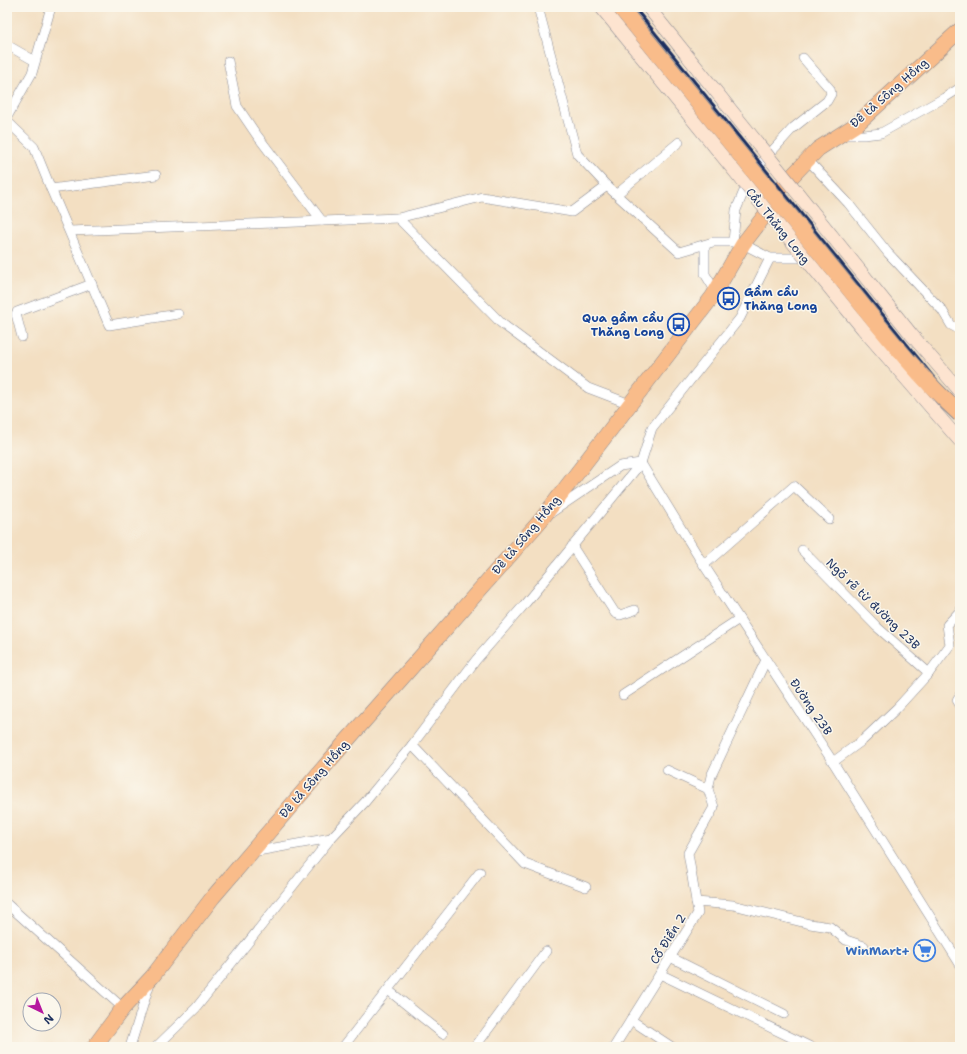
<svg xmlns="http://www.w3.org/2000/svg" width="967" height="1054" font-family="'Shantell Sans',sans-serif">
  <rect width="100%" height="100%" fill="#fbf7ec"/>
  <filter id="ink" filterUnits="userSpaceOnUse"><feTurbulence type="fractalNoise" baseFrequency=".025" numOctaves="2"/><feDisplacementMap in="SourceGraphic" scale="8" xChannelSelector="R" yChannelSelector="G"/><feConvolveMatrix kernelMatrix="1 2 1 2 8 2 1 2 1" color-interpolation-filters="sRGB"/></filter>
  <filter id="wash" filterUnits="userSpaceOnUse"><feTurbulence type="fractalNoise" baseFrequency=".012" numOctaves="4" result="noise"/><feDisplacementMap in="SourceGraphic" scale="16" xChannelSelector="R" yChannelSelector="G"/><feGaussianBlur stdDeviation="0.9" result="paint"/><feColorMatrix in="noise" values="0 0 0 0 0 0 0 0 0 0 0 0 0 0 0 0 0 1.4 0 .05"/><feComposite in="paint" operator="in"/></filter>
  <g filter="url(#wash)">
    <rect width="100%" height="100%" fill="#f3dfc2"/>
  </g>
  <g filter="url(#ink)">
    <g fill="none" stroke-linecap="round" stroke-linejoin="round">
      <defs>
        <g id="minor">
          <path d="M538 7 577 154 607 186 679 252 713 242H733L743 244 770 258H814L823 267"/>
          <path d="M7 45 35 61"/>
          <path d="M228 61 237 106 256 134 322 221"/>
          <path d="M7 117 32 73 51 7"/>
          <path d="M7 121 34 147 51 189 109 325 178 314"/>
          <path d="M841 135H864L881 133 944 98 960 88"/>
          <path d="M808 160 848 203 888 253 942 310 951 325 960 330"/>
          <path d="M51 189 156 175"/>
          <path d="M617 194 679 142"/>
          <path d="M398 218 501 323 588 388 630 404"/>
          <path d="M70 231 398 218 482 197 572 212 607 186"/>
          <path d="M733 242 736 210 747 184 754 171 793 128 827 101 831 94 830 89 803 58"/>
          <path d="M705 245V274L716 292"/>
          <path d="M22 337 16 314 17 312 92 284"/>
          <path d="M641 463 698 556 833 762 960 964"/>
          <path d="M552 512 620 466 641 463"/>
          <path d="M572 546 615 613 620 615 635 610"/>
          <path d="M802 550 877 627 929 673"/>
          <path d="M704 565 794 486 829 519"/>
          <path d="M623 695 739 619"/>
          <path d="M960 695 957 700 960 705"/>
          <path d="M412 745 525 864 586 887"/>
          <path d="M833 762 863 740 897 708 929 673 950 645 947 625 960 611"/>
          <path d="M667 770 708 789"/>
          <path d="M252 852 331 838"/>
          <path d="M696 902 733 905 810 924 830 927 846 940 864 946"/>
          <path d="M7 904 123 1008"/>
          <path d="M670 957 784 1014"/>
          <path d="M660 974 811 1047"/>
          <path d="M388 990 443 1034"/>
          <path d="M631 1020 672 1047"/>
          <path d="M130 1047 150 983"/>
          <path d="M156 1047 196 1008 331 838 365 802 412 745 476 660 524 605 641 463 652 428 740 318 770 258"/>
          <path d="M343 1047 480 872"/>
          <path d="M475 1047 546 951"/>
          <path d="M614 1047 698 913 688 853 714 807 708 789 711 776 766 660"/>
        </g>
        <path id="primary" d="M94 1047 123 1008 152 977 213 897 343 745 541 520 713 296 743 244 769 210 776 193 818 149 857 124 960 30"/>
      </defs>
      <!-- minor casing -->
      <use href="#minor" stroke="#878790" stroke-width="10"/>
      <!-- primary casing -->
      <use href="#primary" stroke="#878790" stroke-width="16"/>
      <!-- minor -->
      <use href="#minor" stroke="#fff" stroke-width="9"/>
      <!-- primary -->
      <use href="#primary" stroke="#f9bc8a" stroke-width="15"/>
      <!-- rail -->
      <path stroke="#1b2f5e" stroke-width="3" d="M634 7 960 410"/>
      <defs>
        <g id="secondary-bridge">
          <path d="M601 7 863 329 960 441"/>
          <path d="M648 7 911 334 960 391"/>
        </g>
        <path id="trunk-bridge" d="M620 7C690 93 759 179 829 264 871 315 910 369 960 414"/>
      </defs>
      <!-- secondary-bridge casing -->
      <use href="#secondary-bridge" stroke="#878790" stroke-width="14" stroke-linecap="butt"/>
      <!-- trunk-bridge casing -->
      <use href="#trunk-bridge" stroke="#878790" stroke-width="18" stroke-linecap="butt"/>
      <!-- secondary-bridge -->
      <use href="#secondary-bridge" stroke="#fde4d0" stroke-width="13"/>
      <!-- trunk-bridge -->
      <use href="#trunk-bridge" stroke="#f9bc8a" stroke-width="16"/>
    </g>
  </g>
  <!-- icons -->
  <defs>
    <symbol id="bus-ring" viewBox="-11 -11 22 22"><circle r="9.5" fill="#fbf7ec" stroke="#1a4fb4" stroke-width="1.5"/><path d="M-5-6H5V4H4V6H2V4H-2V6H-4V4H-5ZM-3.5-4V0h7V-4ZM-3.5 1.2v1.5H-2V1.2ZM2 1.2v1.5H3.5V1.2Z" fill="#1a4fb4"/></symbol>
    <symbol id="supermarket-ring" viewBox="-11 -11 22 22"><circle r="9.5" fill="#fbf7ec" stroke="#3f7fe0" stroke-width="1.5"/><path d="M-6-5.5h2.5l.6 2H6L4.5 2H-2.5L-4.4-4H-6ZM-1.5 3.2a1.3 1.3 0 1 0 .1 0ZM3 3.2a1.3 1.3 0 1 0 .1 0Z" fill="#3f7fe0"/></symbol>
  </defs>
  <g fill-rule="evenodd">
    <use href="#bus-ring" x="716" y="286" width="25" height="25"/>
    <use href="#bus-ring" x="666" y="312" width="25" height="25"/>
    <use href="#supermarket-ring" x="912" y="938" width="25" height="25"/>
  </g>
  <g text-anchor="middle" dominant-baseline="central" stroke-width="3" stroke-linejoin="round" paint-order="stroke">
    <!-- street labels -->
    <g font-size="12" fill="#1b2f5e" stroke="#fbf7ec">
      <text transform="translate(889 93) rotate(-41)">Đê tả Sông Hồng</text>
      <text transform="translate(778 226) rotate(51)">Cầu Thăng Long</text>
      <text transform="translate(526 535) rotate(-50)">Đê tả Sông Hồng</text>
      <text transform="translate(873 604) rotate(44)">Ngõ rẽ từ đường 23B</text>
      <text transform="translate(811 707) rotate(56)">Đường 23B</text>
      <text transform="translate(314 779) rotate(-49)">Đê tả Sông Hồng</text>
      <text transform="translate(668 939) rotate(-58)">Cổ Điển 2</text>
    </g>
    <!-- transit labels -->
    <g font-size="12" font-weight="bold" fill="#164399" stroke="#fbf7ec" text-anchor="start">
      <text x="744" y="292">Gầm cầu<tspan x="744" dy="14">Thăng Long</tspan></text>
      <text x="664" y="318" text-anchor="end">Qua gầm cầu<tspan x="664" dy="14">Thăng Long</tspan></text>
    </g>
    <!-- shop labels -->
    <g font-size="12" font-weight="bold" fill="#366cbe" stroke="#fbf7ec" text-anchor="end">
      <text x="910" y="951">WinMart+</text>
    </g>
  </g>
  <!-- margin -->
  <rect width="967" height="1054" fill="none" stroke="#fbf7ec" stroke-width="24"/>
  <!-- north arrow -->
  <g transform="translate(42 1012) rotate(137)"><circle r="19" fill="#fbf7ec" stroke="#a1a7b3"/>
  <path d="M0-3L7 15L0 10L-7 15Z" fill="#b5179e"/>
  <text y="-6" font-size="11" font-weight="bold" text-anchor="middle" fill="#1b2f5e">N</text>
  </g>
</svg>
